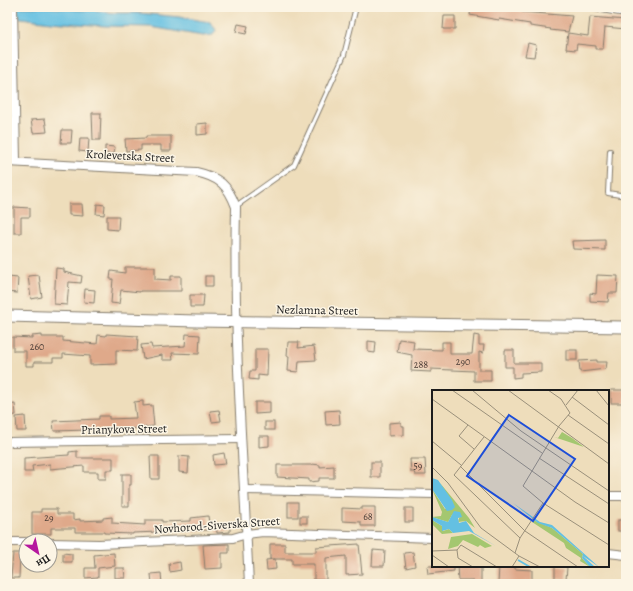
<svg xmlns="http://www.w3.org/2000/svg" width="633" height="591" font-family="Alegreya,serif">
  <rect width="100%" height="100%" fill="#fcf5e5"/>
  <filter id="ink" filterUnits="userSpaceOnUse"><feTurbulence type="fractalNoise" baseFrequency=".025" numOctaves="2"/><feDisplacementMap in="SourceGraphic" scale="8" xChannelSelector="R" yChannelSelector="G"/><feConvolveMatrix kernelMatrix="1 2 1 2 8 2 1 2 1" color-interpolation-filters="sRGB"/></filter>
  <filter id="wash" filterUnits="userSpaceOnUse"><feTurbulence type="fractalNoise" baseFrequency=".012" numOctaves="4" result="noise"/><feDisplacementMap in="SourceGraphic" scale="16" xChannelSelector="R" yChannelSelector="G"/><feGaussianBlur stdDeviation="0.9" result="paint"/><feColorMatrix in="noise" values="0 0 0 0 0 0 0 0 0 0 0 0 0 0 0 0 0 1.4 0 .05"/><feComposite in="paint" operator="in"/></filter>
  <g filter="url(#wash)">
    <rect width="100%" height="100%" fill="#edb"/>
    <!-- water -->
    <path fill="#64c0e2" stroke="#406e7f" d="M7 7H45L78 10H93L114 13H139L179 17 210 22 216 30 213 35 203 36 151 27 106 26 51 22 7 16Z"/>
    <g id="blocks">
      <!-- building -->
      <g fill="#dfa98a">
        <path d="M471 7H512L522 9V12L572 16 568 32 550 30 551 29 530 26V24L499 19V20L470 15Z"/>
        <path d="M444 16H455V29H443Z"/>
        <path d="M590 17 626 20V29L605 27 603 49H596V46L577 44 576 50 566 49 568 33 588 36Z"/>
        <path d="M238 24 248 26 246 34 236 32Z"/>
        <path d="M528 43 536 45 534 57 525 56Z"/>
        <path d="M92 113H101L100 140H93Z"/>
        <path d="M45 119 47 132 33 133 31 120Z"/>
        <path d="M207 123V134L197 135V124Z"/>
        <path d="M62 130H72L71 143H61Z"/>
        <path d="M146 136H171V151H161V145H141V150L126 151 125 139 146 138Z"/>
        <path d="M80 138H89L88 152 79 151Z"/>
        <path d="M105 146 115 147 114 154 105 153Z"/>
        <path d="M69 204H82L83 216 69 215Z"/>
        <path d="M97 204 105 205 104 215 96 214Z"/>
        <path d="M14 207 30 208V217H21V233H14Z"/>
        <path d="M107 216H119L118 230 107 229Z"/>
        <path d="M605 240V250L573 249 572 241Z"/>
        <path d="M125 267H155V279L171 280V276H181V291H140V292L121 290 119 304 111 303 113 279H110L111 271 125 273Z"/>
        <path d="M56 268 64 269V272L82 276 81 283 69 282 67 305 54 304Z"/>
        <path d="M39 275 42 297 31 299 28 276Z"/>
        <path d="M597 275 618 276 617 293H609L608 302 590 301V293L596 294Z"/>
        <rect x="205" y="276" width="8" height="10"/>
        <path d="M8 277 18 278 17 293 7 292Z"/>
        <path d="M85 289 95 290 94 303 84 302Z"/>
        <path d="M190 295H204L203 307H190Z"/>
        <path d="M106 334 138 336 137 351 116 350V364L90 365V356L63 354V358H53V362H34V366H26V351H13V337L32 338V336L42 335V337H63V341L97 344 98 335 106 336Z"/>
        <path d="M186 334 200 335 199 354 172 353 173 360H162V355L143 359 141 345 151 344 152 348 185 346Z"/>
        <path d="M474 335 479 336V345H484L483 353 479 352V370H491V381H474V371L431 369V372L411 371 412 355 397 352 399 339 414 341 413 349 442 350V342H450V354H472Z"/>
        <path d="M368 341 376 342 375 353 368 352Z"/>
        <path d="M288 342H299L298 348 314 346 316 360 299 361 298 372 288 371 289 356H287Z"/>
        <path d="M255 349H268L267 376 258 375V380L249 379 250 371H255Z"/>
        <path d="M505 350H514V363H541V372L521 373V377L513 378V367H505Z"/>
        <rect x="566" y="350" width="11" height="10"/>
        <path d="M597 360V362H607L606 369 580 372 579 361Z"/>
        <rect x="611" y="390" width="15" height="13"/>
        <path d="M143 401V406L152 405 154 426 121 430 88 429V430L54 431 53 421 99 419V416H109V419L136 418 134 402Z"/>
        <path d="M255 402H270V413L255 414Z"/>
        <path d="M15 404 16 415 8 416 7 405Z"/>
        <path d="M219 410 221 421 212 422 210 411Z"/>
        <path d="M339 410 340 424 326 425 325 411Z"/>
        <path d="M25 416 26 431H17L16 417Z"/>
        <rect x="265" y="422" width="9" height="8"/>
        <path d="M401 422V426H404V435L389 436V423Z"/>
        <path d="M259 436H269V446L259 447Z"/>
        <path d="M77 451V458H113V470H106V479H98V472H84V466L50 469V464L32 466 33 472H24V458L69 455V452Z"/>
        <path d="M224 453 226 464 214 465 213 455Z"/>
        <path d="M150 456H159V479H151Z"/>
        <path d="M179 456 189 457 188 473 179 472Z"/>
        <path d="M410 459H425L426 475H415L414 472H411Z"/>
        <rect x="371" y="462" width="9" height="15"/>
        <path d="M312 464 320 465V467L334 466V478H319V481L309 482V479L277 477V465H312Z"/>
        <path d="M122 474H131V485H129V506H122Z"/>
        <rect x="288" y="502" width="10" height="15"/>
        <path d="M362 507H375V526H361V522L342 521V508L362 509Z"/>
        <rect x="405" y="508" width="8" height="14"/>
        <path d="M41 509H57V514H73V520L80 519V521L103 520V518L112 517V523L145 525V520H162V522L191 521V518L208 516 210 530 133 533V534L104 533V532H75V528H51V534H32V512H41Z"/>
        <rect x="300" y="516" width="7" height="7"/>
        <rect x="618" y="520" width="8" height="11"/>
        <path d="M216 524H230V532L217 533Z"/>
        <path d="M229 544V553H222V568L205 569 203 545Z"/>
        <path d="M270 544H285V552H316V547L359 544 362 574 346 575V556L326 558V580H314V564H292V559H270Z"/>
        <path d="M373 550 385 551 384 566H372Z"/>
        <path d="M413 552 415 566 406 568 404 553Z"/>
        <path d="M13 553H20L19 578H11Z"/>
        <path d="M63 553 72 554V562H63Z"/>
        <path d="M114 553 115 566 98 568V577L85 578V568H95L94 555Z"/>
        <path d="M275 559 276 569 267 570 266 560Z"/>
        <path d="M180 562 181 570 170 572 169 564Z"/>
        <path d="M427 566H454V571L428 574Z"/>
        <path d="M457 566H481V584H473V580H458Z"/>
        <path d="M499 566H515V569L532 570V584H498Z"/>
        <path d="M555 566 567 567 566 580 555 579Z"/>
        <path d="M115 568H124L125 578H115Z"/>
        <path d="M161 573 162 584H152L151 574Z"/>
      </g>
    </g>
  </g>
  <g filter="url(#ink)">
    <use href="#blocks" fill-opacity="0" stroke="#857c6c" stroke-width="1"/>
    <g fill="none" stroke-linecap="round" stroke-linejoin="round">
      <defs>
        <g id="lane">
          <path d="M610 151 608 193 626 196"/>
          <path d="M236 206 294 165 344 55 356 7"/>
        </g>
        <g id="street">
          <path d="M13 7 16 161"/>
          <path d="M595 7 626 12"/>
          <path d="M7 162 196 172C219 177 228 185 236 207 233 333 243 458 249 584"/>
          <path d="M7 442 240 439"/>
          <path d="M244 490 433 494"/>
          <path d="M608 496H626"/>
          <path d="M7 542H26"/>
          <path d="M50 543 99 544 233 538 247 534 263 532 433 538"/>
          <path d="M608 553 626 555"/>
        </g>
        <path id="secondary" d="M7 316 197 321 626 327"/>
      </defs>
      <!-- lane casing -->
      <use href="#lane" stroke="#857c6c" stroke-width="6"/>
      <!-- street casing -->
      <use href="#street" stroke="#857c6c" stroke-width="10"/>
      <!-- secondary casing -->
      <use href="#secondary" stroke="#857c6c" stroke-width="13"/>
      <!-- lane -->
      <use href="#lane" stroke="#fff" stroke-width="4"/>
      <!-- street -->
      <use href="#street" stroke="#fff" stroke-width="8"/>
      <!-- secondary -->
      <use href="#secondary" stroke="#fff" stroke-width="11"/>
    </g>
  </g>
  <g text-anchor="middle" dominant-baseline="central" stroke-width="3" stroke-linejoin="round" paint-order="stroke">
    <!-- number labels -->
    <g font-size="10" fill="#4d3f38">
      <text x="37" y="346">260</text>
      <text x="463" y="361">290</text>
      <text x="421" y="364">288</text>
      <text x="418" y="465">59</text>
      <text x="368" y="516">68</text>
      <text x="49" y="517">29</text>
    </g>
    <!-- street labels -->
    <g font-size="12" fill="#1c1c1c" stroke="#fcf5e5">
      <text transform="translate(130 156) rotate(3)">Krolevetska Street</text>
      <text transform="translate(317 310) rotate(1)">Nezlamna Street</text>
      <text transform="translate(124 429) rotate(-1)">Prianykova Street</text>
      <text transform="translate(217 525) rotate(-4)">Novhorod-Siverska Street</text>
    </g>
  </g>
  <!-- overview -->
  <g transform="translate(432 390)">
    <rect width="177" height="177" fill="#edb"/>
    <path d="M130 42 140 48 152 57 122 47 126 48ZM8 93 37 128 43 138 34 131 26 132 28 125 26 122 20 125 16 132 0 127 9 126 10 122 0 99 13 119 22 117ZM0 130 10 136 11 141 17 139 21 143 10 144 0 134ZM101 130 120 138 151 164 150 168 158 177 148 171 149 168 134 158 132 153 100 132ZM40 144 60 156 53 158 48 155 46 157 31 150 26 156 16 159 19 147Z" fill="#a4c770"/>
    <path d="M0 88 6 90 20 110 23 117 20 120 15 121 0 99ZM81 113 108 132 120 135 167 177 151 166 163 177H158L150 168 151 164 120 138 106 133ZM22 121 28 122 30 127 26 128 27 133 34 131 42 143 64 156 37 141 21 143 17 139 10 141V136L0 130V127L16 132Z" fill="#64c0e2"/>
    <path fill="none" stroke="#64c0e2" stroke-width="2" d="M86 170 98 177"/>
    <path fill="none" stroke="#9a907b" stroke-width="1" d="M20 0 110 63M40 0 89 41 177 101M76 0 177 74M116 0 129 9 138 23 127 36 91 96 111 113 177 155M164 0 177 16M140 7 177 35M0 9 143 112 177 133M134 15 146 0M136 25 177 54M36 35 27 46 42 59M52 47 22 85 88 148M0 51 29 75M107 68 177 114M28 76 93 141 146 177M0 77 16 93 49 138 87 166 108 177M25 160 29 155 65 177M25 160 26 168 41 177M0 161 25 160M83 163 88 148 111 113M0 165 17 177M80 177 87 166"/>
    <path fill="#1d4ed8" fill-opacity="0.15" stroke="#1d4ed8" stroke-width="2" d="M77 25 143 69 101 131 35 86Z"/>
    <rect width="177" height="177" fill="none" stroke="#1c1c1c" stroke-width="2"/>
  </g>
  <!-- margin -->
  <rect width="633" height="591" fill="none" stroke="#fcf5e5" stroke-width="24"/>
  <!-- north arrow -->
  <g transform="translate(38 553) rotate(146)"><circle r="19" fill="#fcf5e5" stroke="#a29e95"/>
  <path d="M0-3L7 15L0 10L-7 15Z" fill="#b5179e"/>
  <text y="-6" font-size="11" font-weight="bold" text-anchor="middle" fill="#1c1c1c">Пн</text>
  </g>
</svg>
